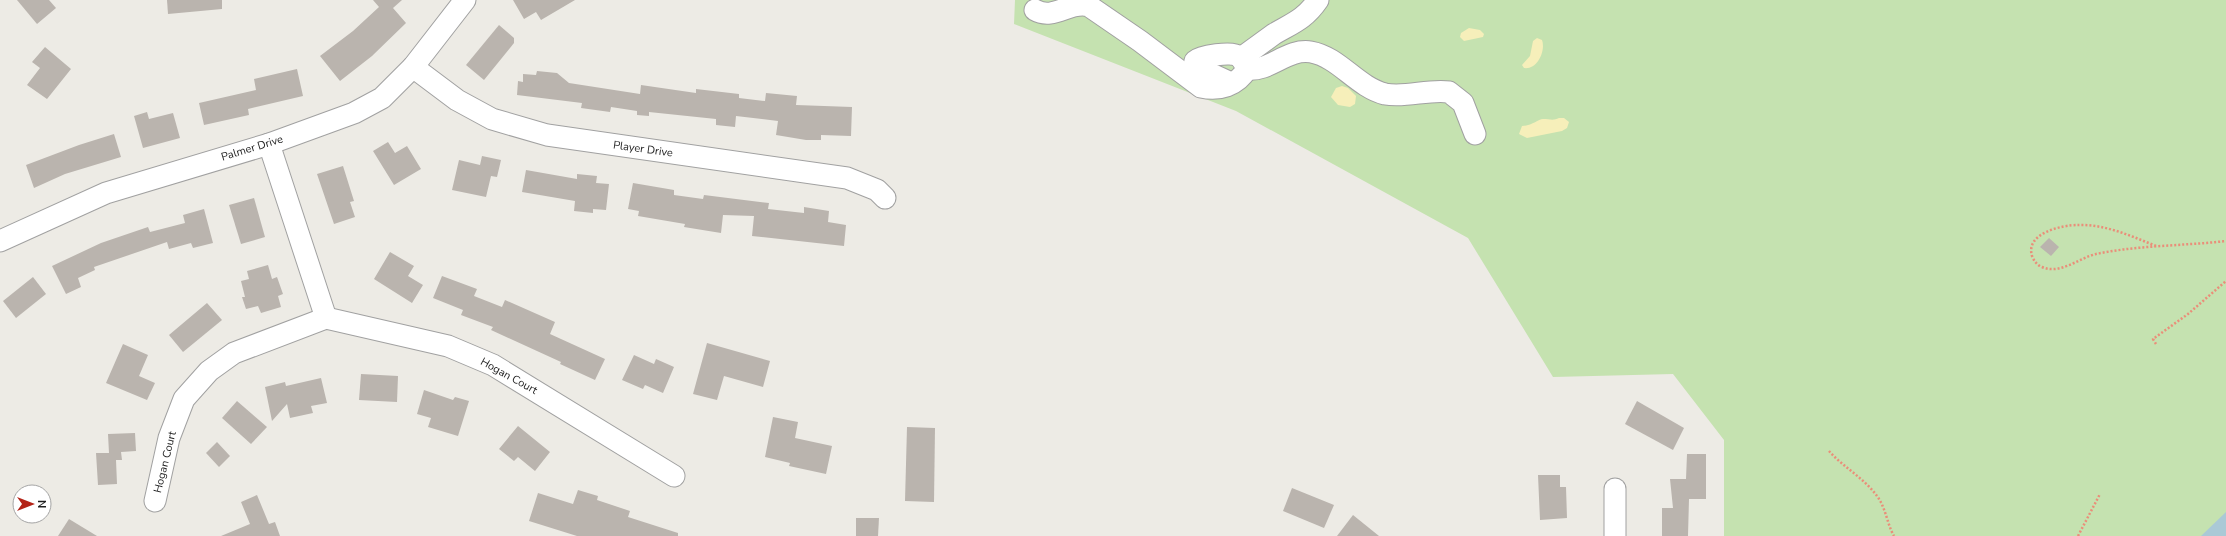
<svg xmlns="http://www.w3.org/2000/svg" width="2226" height="536" font-family="'Nunito Sans',sans-serif">
  <rect width="100%" height="100%" fill="#edebe5"/>
  <!-- grass -->
  <path fill="#c5e2b0" d="M1015 0H2226V536H1724V440L1673 374 1553 377 1468 238 1236 111 1014 24Z"/>
  <!-- sand -->
  <g fill="#f6efba">
    <path d="M1469 28 1480 30 1484 34 1483 37 1464 41 1460 37 1461 33Z"/>
    <path d="M1537 38 1542 40C1546 51 1537 70 1524 68L1522 65 1530 56 1533 41Z"/>
    <path d="M1342 86 1348 88 1356 96 1355 104 1350 107 1338 105 1331 97 1336 88Z"/>
    <path d="M1559 118H1564L1569 122 1567 128 1562 131 1527 138 1519 134 1522 126C1532 126 1538 119 1543 119 1550 119 1553 121 1559 118Z"/>
  </g>
  <!-- water -->
  <path fill="#aac9d6" d="M2226 512V536H2201Z"/>
  <!-- building -->
  <g fill="#bab4ae">
    <path d="M17 0H49L56 8 37 24Z"/>
    <path d="M167 0H222V9L168 14Z"/>
    <path d="M373 0H402L393 8 406 23 372 56 340 81 320 56 353 31 379 7Z"/>
    <path d="M513 0H575L541 20 536 12 524 19Z"/>
    <path d="M499 25 514 38V43L484 80 466 65Z"/>
    <path d="M45 47 71 69 47 99 27 85 40 68 32 62Z"/>
    <path d="M297 69 303 96 248 109 249 115 204 125 199 103 256 90 254 79Z"/>
    <path d="M537 71 557 73 569 83 640 94 641 85 696 93V89L739 94V98L765 101 766 93 797 96 796 105 852 107 851 136 821 135V140H806L776 135 778 121 736 116 735 127 716 125V119L649 112V116L637 115V111L611 107 610 112 581 108 582 103 517 95 518 81 523 82V74L536 75Z"/>
    <path d="M147 112 149 119 173 113 180 138 143 148 134 116Z"/>
    <path d="M114 134 121 157 65 174 34 188 26 165 79 145Z"/>
    <path d="M388 142 395 153 407 146 421 169 394 185 373 151Z"/>
    <path d="M482 156 501 160 497 177 491 176 486 197 452 190 459 160 480 165Z"/>
    <path d="M343 166 354 201 350 202 355 217 334 224 317 174Z"/>
    <path d="M526 170 577 179V174L597 176 596 183 609 184 606 210 593 209V213L574 211 575 201 522 192Z"/>
    <path d="M633 183 674 190V195L703 199 704 195 769 203 768 209 804 213V207L829 211 828 222 846 225 844 246 752 236 754 216 723 215 721 233 684 227 685 224 638 216 639 211 628 209Z"/>
    <path d="M254 198 265 237 241 244 229 205Z"/>
    <path d="M204 209 213 243 193 248 191 243 169 249 167 242 94 267 95 270 78 278 81 287 66 294 52 266 101 243 148 227 150 232 185 223 183 215Z"/>
    <path d="M2049 238 2059 247 2051 256 2040 247Z"/>
    <path d="M390 252 414 266 408 276 423 285 412 303 374 279Z"/>
    <path d="M268 265 272 279 277 277 283 294 278 296 281 307 261 313 258 306 246 309 242 297H245L241 281 249 279 247 271Z"/>
    <path d="M442 276 477 289 474 296 502 307 505 300 555 322 550 334 605 359 595 380 560 364 561 362 491 330 493 327 461 315 463 310 433 298Z"/>
    <path d="M33 277 46 294 16 318 3 301Z"/>
    <path d="M207 303 222 320 183 352 169 335Z"/>
    <path d="M707 343 770 361 763 387 724 376 717 400 693 394Z"/>
    <path d="M123 344 148 355 139 376 155 383 147 400 106 383Z"/>
    <path d="M634 355 654 364 656 359 674 367 663 393 645 385 643 389 622 380Z"/>
    <path d="M361 374 398 376 397 402 359 400Z"/>
    <path d="M321 378 327 403 311 406 313 413 290 418 287 404 272 421 265 387 285 382 286 386Z"/>
    <path d="M424 390 453 400 455 397 469 401 458 436 428 427 431 418 417 414Z"/>
    <path d="M237 401 267 427 251 444 222 418Z"/>
    <path d="M1637 401 1684 428 1673 450 1625 424Z"/>
    <path d="M773 417 798 422 795 438 832 446 826 474 789 466 790 463 765 457Z"/>
    <path d="M518 426 550 452 535 471 518 457 514 461 499 449Z"/>
    <path d="M907 427 935 428 934 502 905 501Z"/>
    <path d="M135 433 136 451 121 452 122 460H116L117 484 98 485 96 453H109L108 434Z"/>
    <path d="M217 442 230 456 219 467 206 453Z"/>
    <path d="M1687 454H1706V499H1689L1688 536H1662V508H1673L1670 479H1686Z"/>
    <path d="M1538 475H1560V487H1566L1567 518 1540 520Z"/>
    <path d="M1292 488 1334 505 1324 528 1283 511Z"/>
    <path d="M578 490 598 496 597 500 630 511 628 517 678 533V536H577L529 521 538 493 573 504Z"/>
    <path d="M257 495 269 524 275 522 280 536H221L250 524 241 502Z"/>
    <path d="M1353 515 1379 536H1337Z"/>
    <path d="M856 518H879L878 536H856Z"/>
    <path d="M69 519 97 536H58Z"/>
  </g>
  <g fill="none" stroke-linecap="round" stroke-linejoin="round">
    <defs>
      <g id="minor">
        <path d="M1035 10C1054 21 1070 0 1089 6L1140 41 1201 87C1219 91 1237 86 1247 69"/>
        <path d="M1241 58C1252 50 1263 42 1274 34 1293 23 1305 19 1318 0"/>
        <path d="M413 67 457 100 492 119 547 135 847 178 877 190 885 198"/>
        <path d="M1247 69C1270 72 1287 48 1311 52 1339 57 1357 87 1385 94 1406 98 1428 89 1449 92L1463 103 1475 134"/>
        <path d="M1231 83 1194 66 1195 61C1201 56 1232 51 1238 56 1243 59 1245 65 1247 69"/>
        <path d="M269 144 326 318"/>
        <path d="M0 241 106 193 269 144 354 113 382 98 413 67 465 0"/>
        <path d="M1615 489V536"/>
        <path d="M155 501 169 438 184 399 209 371 234 353 326 318 448 346 493 365 674 476"/>
      </g>
    </defs>
    <!-- minor casing -->
    <use href="#minor" stroke="#a1a1a1" stroke-width="23"/>
    <!-- path -->
    <g stroke="#ea8e79" stroke-width="2.5" stroke-dasharray="2 2" stroke-linecap="butt">
      <path d="M2156 246C2131 236 2105 224 2078 225 2062 225 2025 233 2032 256 2034 261 2037 265 2042 267 2060 275 2079 258 2096 254 2139 245 2183 246 2226 241"/>
      <path d="M2156 344 2153 339 2188 314 2226 281"/>
      <path d="M1829 451C1843 467 1864 478 1877 496 1886 508 1887 524 1894 536"/>
      <path d="M2078 536 2100 494"/>
    </g>
    <!-- minor -->
    <use href="#minor" stroke="#fff" stroke-width="21"/>
  </g>
  <g text-anchor="middle" dominant-baseline="central" stroke-width="4" stroke-linejoin="round" paint-order="stroke">
    <!-- street labels -->
    <g font-size="11" fill="#1d1d1d" stroke="#fff">
      <text transform="translate(252 148) rotate(-17)">Palmer Drive</text>
      <text transform="translate(643 149) rotate(8)">Player Drive</text>
      <text transform="translate(509 376) rotate(29)">Hogan Court</text>
      <text transform="translate(165 462) rotate(-76)">Hogan Court</text>
    </g>
  </g>
  <!-- north arrow -->
  <g transform="translate(32 504) rotate(90)"><circle r="19" fill="#ffffff" stroke="#a5a5a5"/>
  <path d="M0-3L7 15L0 10L-7 15Z" fill="#b42317"/>
  <text y="-6" font-size="11" font-weight="bold" text-anchor="middle" fill="#1d1d1d">N</text>
  </g>
</svg>
